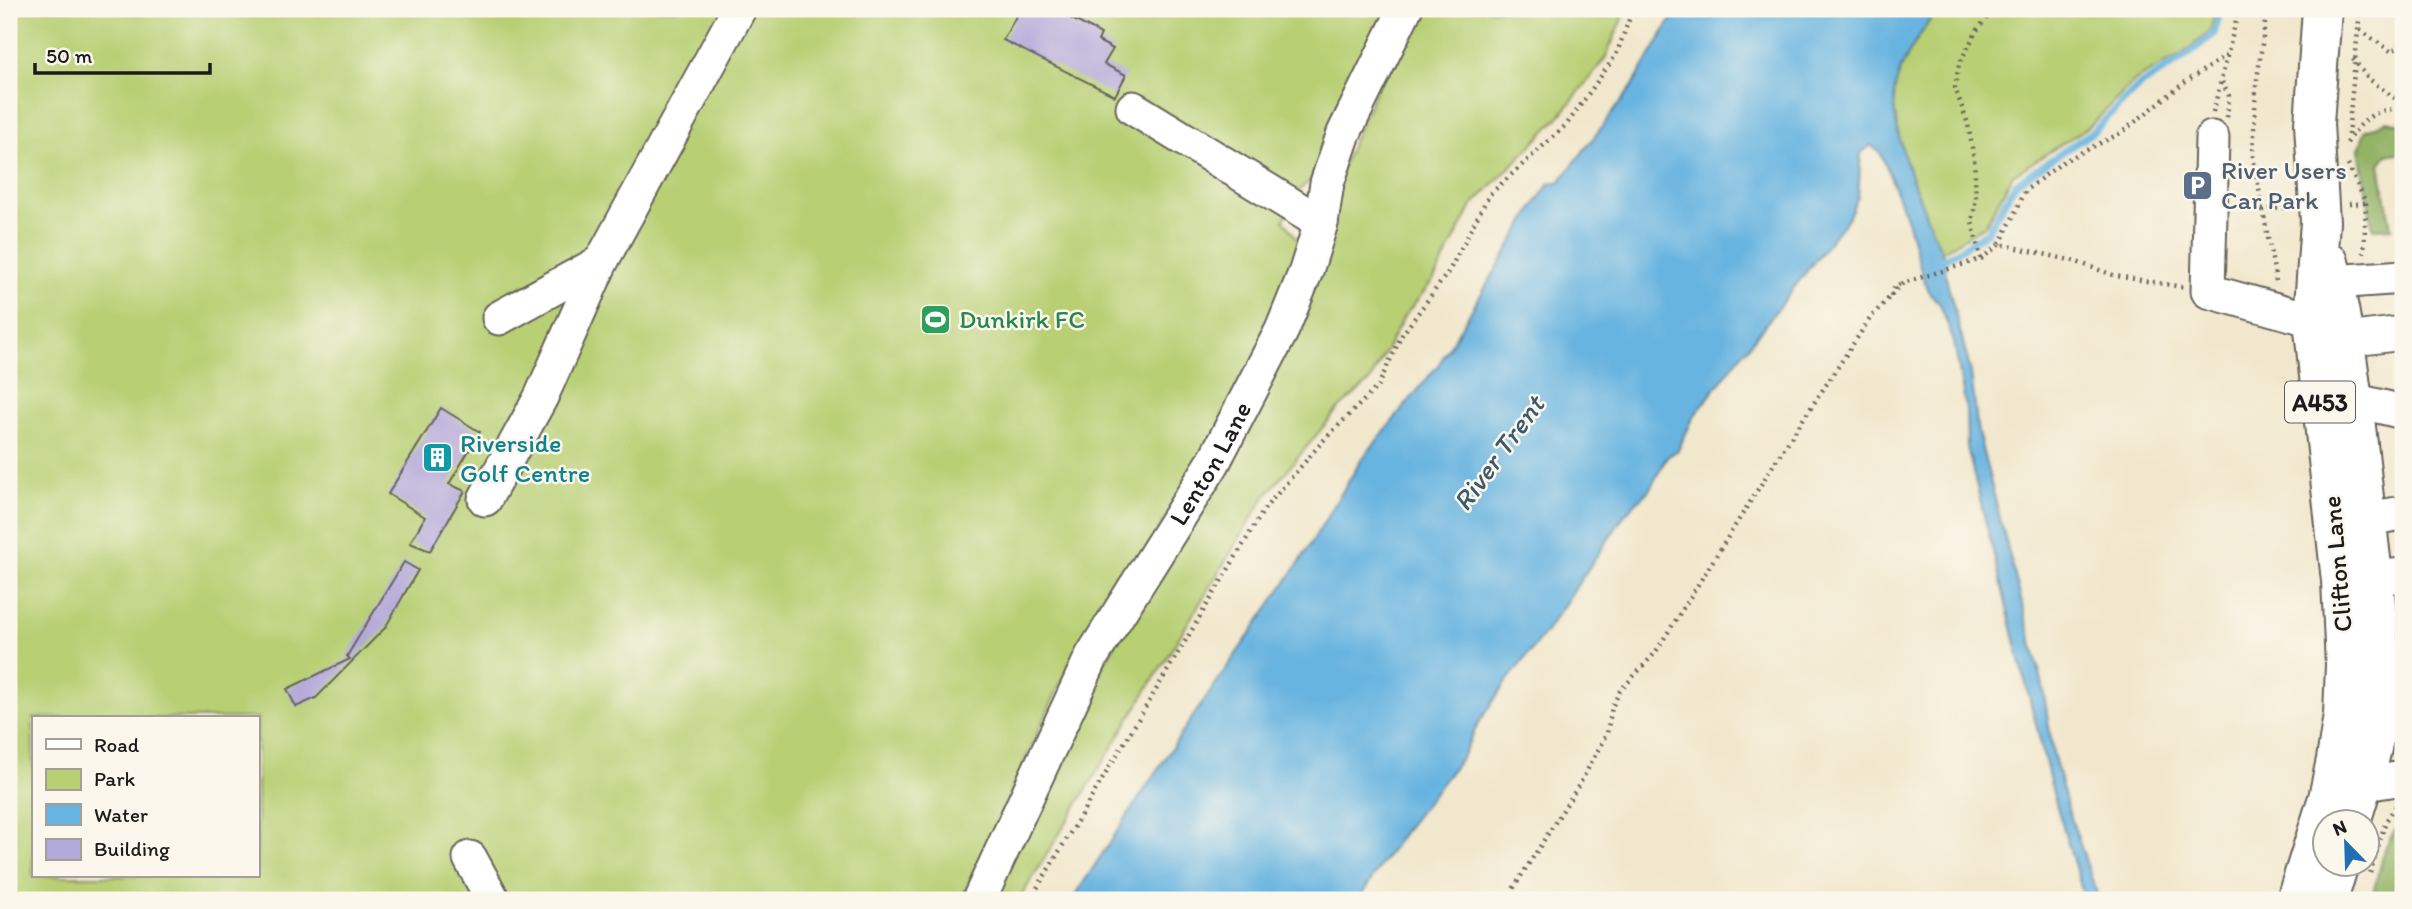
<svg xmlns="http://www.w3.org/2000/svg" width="2412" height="909" font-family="Itim,sans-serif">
  <rect width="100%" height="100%" fill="#fbf7ec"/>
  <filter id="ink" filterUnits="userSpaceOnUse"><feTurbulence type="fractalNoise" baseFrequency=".0143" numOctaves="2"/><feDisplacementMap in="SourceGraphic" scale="14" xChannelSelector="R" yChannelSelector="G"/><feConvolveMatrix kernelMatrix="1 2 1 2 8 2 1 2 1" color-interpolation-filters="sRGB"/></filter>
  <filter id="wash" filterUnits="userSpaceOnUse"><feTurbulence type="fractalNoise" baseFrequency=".00686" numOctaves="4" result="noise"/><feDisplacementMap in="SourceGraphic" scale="28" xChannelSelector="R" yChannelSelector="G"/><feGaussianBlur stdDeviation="1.57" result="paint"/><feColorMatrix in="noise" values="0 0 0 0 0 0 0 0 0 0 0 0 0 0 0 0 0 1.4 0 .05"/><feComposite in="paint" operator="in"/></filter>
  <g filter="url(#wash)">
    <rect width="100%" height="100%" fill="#f1e7cc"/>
    <!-- built -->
    <path fill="#e1d4f4" d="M2403 394V527L2389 395Z"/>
    <!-- green -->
    <g fill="#b8cf73" stroke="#6a7648" stroke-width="2" fill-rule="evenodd">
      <path d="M9 9H1388L1311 180 1298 191 1284 220 1301 245C1258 385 1171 508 1094 631L1074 654 961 900H9ZM33 718H257V876H33Z"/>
      <path d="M1411 9H1626L1606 57 1559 117 1472 206 1434 279 1403 318 1370 381 1338 409 1264 498 1019 900H988L1080 704 1228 455 1348 153Z"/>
      <path d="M1937 9H2216L2210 31 2185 52 2135 81 2090 126 2013 175 1985 225 1941 252C1924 210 1886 130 1895 85 1901 59 1923 32 1937 9Z"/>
      <path d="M2387 597 2403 755 2386 742Z"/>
    </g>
    <!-- forest -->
    <g fill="#92b265" stroke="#576740" stroke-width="2">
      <path d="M2387 121 2403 124V152L2387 155 2380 164 2391 228 2373 229 2359 149 2365 131Z"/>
      <path d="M2402 823 2403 900H2371C2378 878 2383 838 2402 823Z"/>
    </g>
    <!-- water -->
    <path fill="#67b4e0" stroke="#42687e" stroke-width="2" d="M1677 9H1937C1923 32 1902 58 1896 84 1885 127 1927 218 1945 259V274L1971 373 1978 433 2042 681 2053 753 2068 809 2099 900H2085L2054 797 1967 447 1966 409 1954 342 1940 304 1928 291 1924 281 1908 223 1887 168 1881 154 1871 145 1861 153 1858 197 1848 218 1694 416 1678 450 1667 457 1650 489 1626 513 1545 633 1507 681 1478 724 1462 757 1399 838 1358 900H1072L1183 731 1301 560 1362 459 1439 364 1541 195 1550 183H1559L1632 87Z"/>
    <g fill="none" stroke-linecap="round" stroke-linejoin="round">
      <!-- stream -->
      <path stroke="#67b4e0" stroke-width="7" d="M1945 259 1987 232 2016 183 2094 131 2138 87 2188 55 2214 34 2221 9"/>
    </g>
    <g id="blocks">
      <!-- building -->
      <g fill="#b3a9da">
        <path d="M1020 9H1053L1101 34 1098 41 1113 49 1104 64 1126 75 1115 96 1003 40Z"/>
        <path d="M441 408 480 432 449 484 465 491 430 551 410 543 425 517 388 494Z"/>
        <path d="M404 562 418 570 385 628 316 698 296 707 287 689 350 659 347 656Z"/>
      </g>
    </g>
  </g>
  <g filter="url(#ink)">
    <use href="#blocks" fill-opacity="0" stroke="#67635a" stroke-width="2"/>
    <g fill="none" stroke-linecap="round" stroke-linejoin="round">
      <defs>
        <g id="minor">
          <path d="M1133 108 1321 223"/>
          <path d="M2212 138 2208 291 2313 320 2340 318"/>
          <path d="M2334 282 2403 277"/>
          <path d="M499 318 601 262 739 9"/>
          <path d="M2346 340 2403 333"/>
          <path d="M2353 400 2403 412"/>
          <path d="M485 499 541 397 601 262"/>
          <path d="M2366 519 2403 513"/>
          <path d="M2347 581 2403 575"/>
          <path d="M2340 788 2403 778"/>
          <path d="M470 858 493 900"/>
          <path id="s1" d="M979 900 1092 656 1213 463 1282 330 1306 271 1321 223 1327 183 1344 133 1405 9"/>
        </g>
        <g id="major">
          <path d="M2329 262C2349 345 2356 430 2366 515 2373 580 2384 648 2378 713 2374 750 2362 786 2351 822"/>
          <path d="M2296 900 2328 798 2336 760 2343 715 2345 665 2341 581 2313 320 2320 222 2314 124 2322 9"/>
          <path d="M2328 900 2339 864"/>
        </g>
      </defs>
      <!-- minor casing -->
      <use href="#minor" stroke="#67635a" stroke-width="37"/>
      <!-- major casing -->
      <use href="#major" stroke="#67635a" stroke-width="42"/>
      <!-- path -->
      <g stroke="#67635a" stroke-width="4.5" stroke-dasharray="2 5" stroke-linecap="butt">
        <path d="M2267 9 2256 87 2253 157 2276 281"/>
        <path d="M2360 30 2392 52 2403 42"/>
        <path d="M2353 59 2369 79 2396 99 2403 109"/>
        <path d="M2222 82 2229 96 2227 118"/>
        <path d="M2213 112 2239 9"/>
        <path d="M2348 135 2360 9"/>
        <path d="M2347 143C2363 119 2374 108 2403 109"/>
        <path d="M2348 165 2366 203 2364 253"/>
        <path d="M2349 204 2366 203"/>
        <path d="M2262 210 2292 207"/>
        <path d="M2000 244 2026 190 2064 161 2121 133 2184 83 2230 53"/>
        <path d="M1981 259 1972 222 1976 198 1974 158 1968 124 1955 88 1959 64 1977 30 1994 9"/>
        <path d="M1891 296 1895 286 1903 283"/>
        <path d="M2370 873 2386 821 2396 806"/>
        <path d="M1030 900 1265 508 1323 441 1378 386 1402 335 1449 271 1489 195 1567 124 1616 55 1633 9"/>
        <path d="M1506 900 1582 780 1607 733 1612 707 1620 691 1655 653 1777 459 1871 317 1903 283 1981 259 2000 244 2074 261 2116 276 2183 287"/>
      </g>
      <!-- minor -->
      <use href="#minor" stroke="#fff" stroke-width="33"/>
      <!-- major -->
      <use href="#major" stroke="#fff" stroke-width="38"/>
    </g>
  </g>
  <!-- icons -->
  <defs>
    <symbol id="parking-square" viewBox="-11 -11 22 22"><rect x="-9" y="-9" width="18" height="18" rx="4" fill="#5c6f8a" stroke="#fbf7ec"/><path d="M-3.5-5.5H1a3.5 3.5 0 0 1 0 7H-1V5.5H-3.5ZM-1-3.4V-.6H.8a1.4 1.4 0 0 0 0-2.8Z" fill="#fff"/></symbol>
    <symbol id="stadium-square" viewBox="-11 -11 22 22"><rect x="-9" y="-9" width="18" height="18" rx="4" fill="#2e9e5b" stroke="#fbf7ec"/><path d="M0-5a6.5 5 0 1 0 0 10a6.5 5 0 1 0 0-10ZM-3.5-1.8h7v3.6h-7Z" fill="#fff"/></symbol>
    <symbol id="building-square" viewBox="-11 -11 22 22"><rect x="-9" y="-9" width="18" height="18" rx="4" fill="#0f9aa8" stroke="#fbf7ec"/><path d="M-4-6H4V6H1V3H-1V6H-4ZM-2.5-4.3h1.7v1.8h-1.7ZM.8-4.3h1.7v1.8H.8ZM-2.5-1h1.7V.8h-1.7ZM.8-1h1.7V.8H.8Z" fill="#fff"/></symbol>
  </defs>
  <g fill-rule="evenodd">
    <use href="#parking-square" x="2180" y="168" width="35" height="35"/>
    <use href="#stadium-square" x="918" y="302" width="35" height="35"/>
    <use href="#building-square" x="420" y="440" width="35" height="35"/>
  </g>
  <g text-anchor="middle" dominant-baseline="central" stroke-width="5" stroke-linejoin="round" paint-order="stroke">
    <!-- shield labels -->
    <rect fill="#fbf7ec" stroke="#5f5e5a" stroke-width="2" x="2285" y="381.5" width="70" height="41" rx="5"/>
    <g font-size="24" font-weight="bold" fill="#1c1c1c">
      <text x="2320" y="402">A453</text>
    </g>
    <!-- service labels -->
    <g font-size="26" fill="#4e5e75" stroke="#fbf7ec" text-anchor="start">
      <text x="2221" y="170">River Users<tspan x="2221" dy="30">Car Park</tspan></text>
    </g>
    <!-- leisure labels -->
    <g font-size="26" fill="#27864d" stroke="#fbf7ec" text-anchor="start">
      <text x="959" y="319">Dunkirk FC</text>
    </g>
    <!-- culture labels -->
    <g font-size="26" fill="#0d838f" stroke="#fbf7ec" text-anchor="start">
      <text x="460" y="443">Riverside<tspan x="460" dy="30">Golf Centre</tspan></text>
    </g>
    <!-- street labels -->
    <g font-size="26" fill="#1c1c1c" stroke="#fbf7ec">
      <text stroke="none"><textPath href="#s1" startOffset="495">Lenton Lane</textPath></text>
      <text transform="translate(2337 564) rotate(-95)">Clifton Lane</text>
    </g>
    <!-- water labels -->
    <g font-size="28" font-style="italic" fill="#3a596a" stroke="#fbf7ec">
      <text transform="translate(1498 453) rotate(-54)">River Trent</text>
    </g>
  </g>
  <!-- margin -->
  <rect width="2412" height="909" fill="none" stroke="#fbf7ec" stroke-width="35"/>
  <!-- legend -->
  <rect x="32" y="716" width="228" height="161" fill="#fbf7ec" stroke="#a29f99" stroke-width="2"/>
  <rect x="46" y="739" width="35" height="10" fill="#ffffff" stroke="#a29f99" stroke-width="2"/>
  <text x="94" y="752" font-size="21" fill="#1c1c1c">Road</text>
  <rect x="46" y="769" width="35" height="21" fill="#b8cf73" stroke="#a29f99" stroke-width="2"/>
  <text x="94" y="786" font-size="21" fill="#1c1c1c">Park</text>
  <rect x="46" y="804" width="35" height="21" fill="#67b4e0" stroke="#a29f99" stroke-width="2"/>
  <text x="94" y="822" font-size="21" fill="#1c1c1c">Water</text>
  <rect x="46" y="839" width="35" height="21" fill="#b3a9da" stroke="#a29f99" stroke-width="2"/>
  <text x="94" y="856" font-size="21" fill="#1c1c1c">Building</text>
  <!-- north arrow -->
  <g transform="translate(2346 843) rotate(337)"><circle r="33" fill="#fbf7ec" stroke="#a29f99" stroke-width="2"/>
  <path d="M0-5L12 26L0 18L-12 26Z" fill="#1f6fb2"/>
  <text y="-10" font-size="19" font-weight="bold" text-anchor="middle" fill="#1c1c1c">N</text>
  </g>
  <!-- scale -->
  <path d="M35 63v10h175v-10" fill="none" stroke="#1c1c1c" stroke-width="3.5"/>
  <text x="46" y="63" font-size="21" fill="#1c1c1c" stroke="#fbf7ec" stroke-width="5" paint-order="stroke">50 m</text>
</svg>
